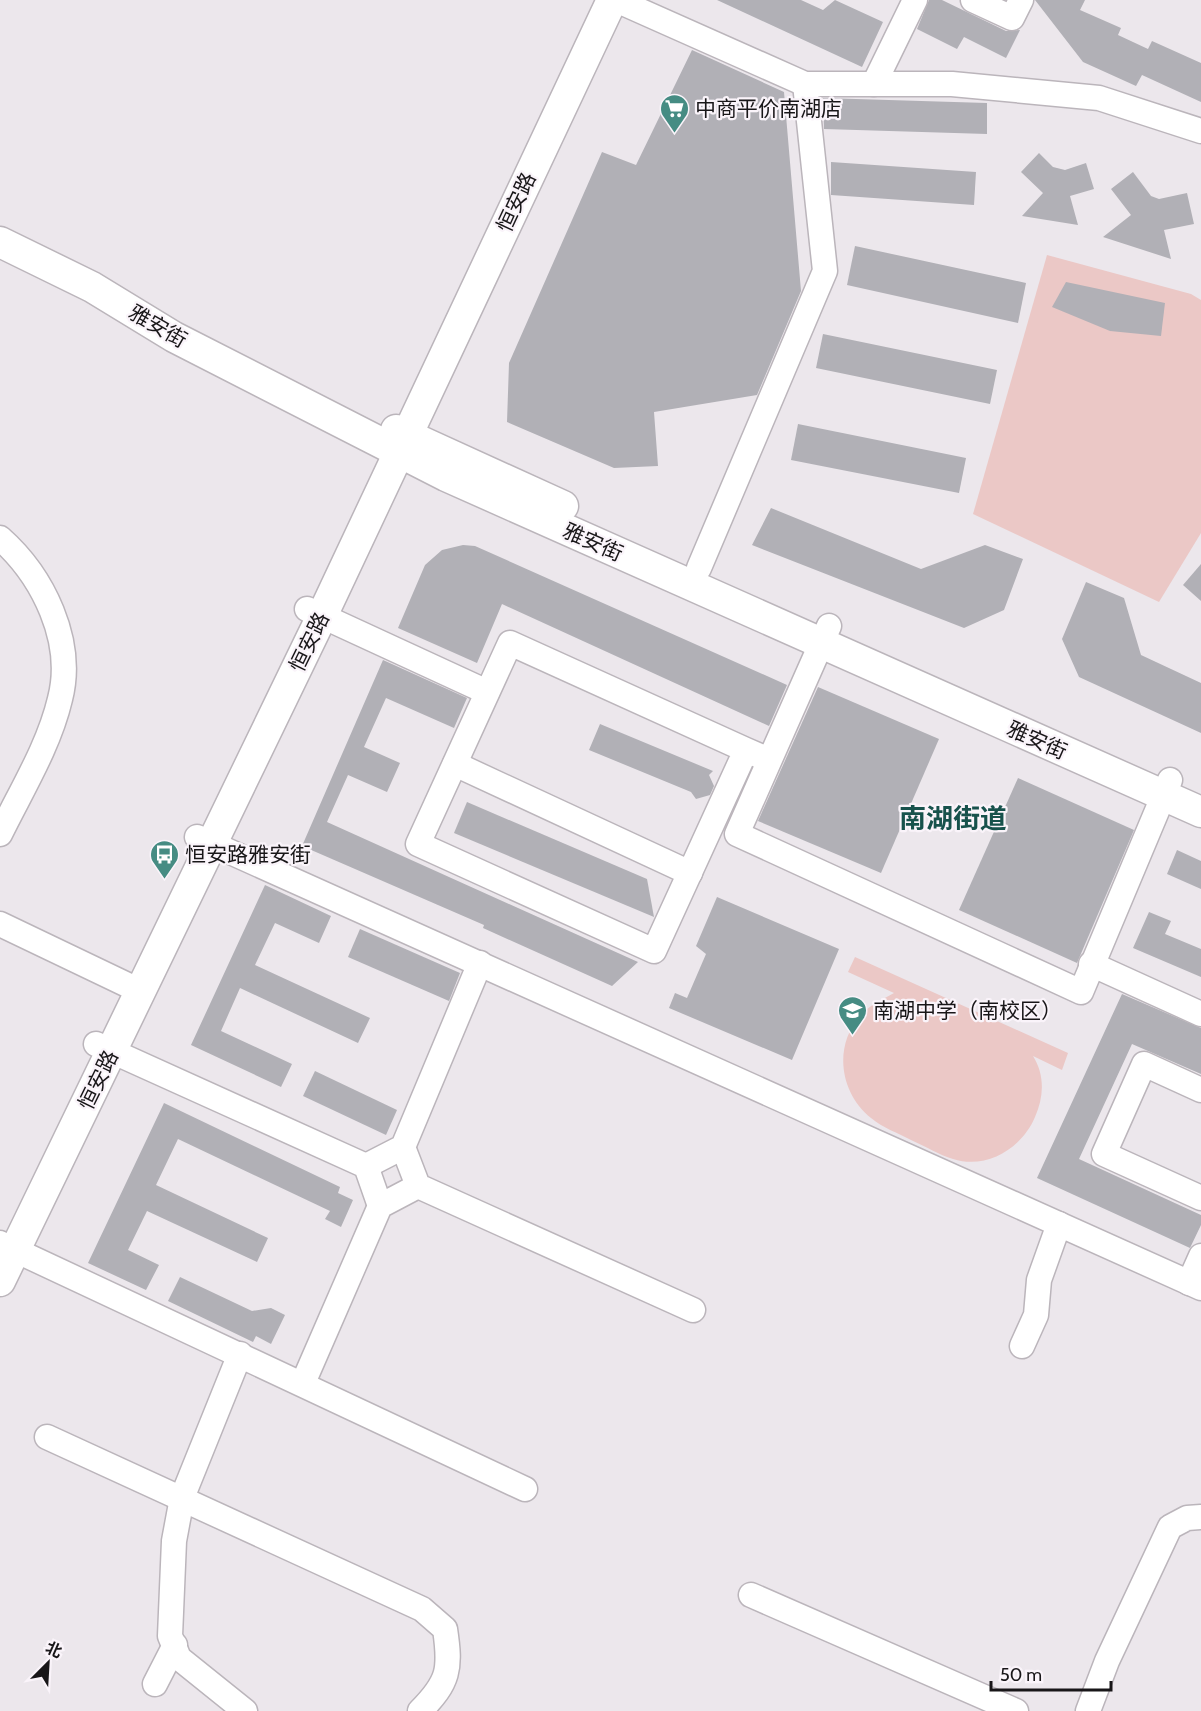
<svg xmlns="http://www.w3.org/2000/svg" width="1201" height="1711" font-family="Cabin,'Noto Sans SC',sans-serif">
  <rect width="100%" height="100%" fill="#ece7ec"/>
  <!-- green -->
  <g fill="#ebc8c6">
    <path d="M1047 255 1191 294 1201 300V533L1159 602 973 514Z"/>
    <path d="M855 957 1068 1053 1062 1070 1033 1056C1045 1075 1044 1097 1035 1117 1022 1148 987 1170 953 1159 939 1155 925 1146 911 1140 898 1133 883 1128 871 1118 840 1093 833 1047 860 1016 869 1005 882 1000 894 993L848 972Z"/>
  </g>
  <!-- building -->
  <g fill="#b1b0b6">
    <path d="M717 0H801L823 10 835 0 883 22 862 67Z"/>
    <path d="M929 0H942L1006 31 1020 30 1006 58 964 37 957 49 917 29Z"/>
    <path d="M1035 0H1085L1080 10 1121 28 1118 35 1148 49 1152 41 1201 63V102L1142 75 1136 86 1083 62Z"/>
    <path d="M692 50 784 92 801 291 757 395 654 412 658 466 614 468 507 422 509 363 602 152 636 165Z"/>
    <path d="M823 98 987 103V134L824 129Z"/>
    <path d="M1039 153 1053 167 1065 170 1086 163 1094 189 1070 196 1078 225 1022 216 1043 193 1021 172Z"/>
    <path d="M831 162 976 172 974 205 831 195Z"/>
    <path d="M1133 172 1151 196 1159 199 1187 193 1194 224 1164 230 1171 259 1103 237 1131 215 1111 189Z"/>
    <path d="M855 246 1026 283 1018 323 847 285Z"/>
    <path d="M1066 282 1165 303 1161 336 1110 331 1052 307Z"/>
    <path d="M823 334 997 370 990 404 816 368Z"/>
    <path d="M798 424 966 458 959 493 791 460Z"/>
    <path d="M771 508 921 569 985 545 1023 559 1004 610 964 628 752 545Z"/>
    <path d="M463 545 475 546 787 685 769 726 502 604 477 663 398 628 425 565 442 550Z"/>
    <path d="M1201 564V601L1183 585Z"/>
    <path d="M1086 582 1124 598 1141 655 1201 683V733L1079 677 1062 639Z"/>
    <path d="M383 660 467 698 454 728 386 698 364 747 400 763 387 792 348 775 327 822 638 962 612 986 483 928 484 925 302 846Z"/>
    <path d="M818 687 939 739 881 873 758 821Z"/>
    <path d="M600 724 713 771 709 775 714 786 710 795 696 799 691 792 589 750Z"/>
    <path d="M1018 778 1134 830 1077 963 959 910Z"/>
    <path d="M467 802 647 879 654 917 454 833Z"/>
    <path d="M1177 850 1201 861V889L1167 874Z"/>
    <path d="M265 885 331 916 319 943 275 923 255 965 370 1018 358 1043 240 988 221 1031 292 1064 281 1087 191 1045Z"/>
    <path d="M717 897 839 949 792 1060 669 1008 675 993 687 998 706 954 696 946Z"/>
    <path d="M1149 912 1171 921 1165 934 1201 949V977L1133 948Z"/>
    <path d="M360 929 460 973 449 1001 348 957Z"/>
    <path d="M1122 994 1201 1028V1074L1132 1044 1079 1159 1201 1215V1225L1190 1248 1037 1178Z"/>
    <path d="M315 1071 397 1110 386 1135 303 1096Z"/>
    <path d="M164 1103 340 1187 338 1193 353 1200 341 1227 325 1219 330 1211 178 1139 156 1185 268 1238 257 1262 147 1211 128 1250 159 1265 146 1290 88 1263Z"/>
    <path d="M180 1277 252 1311 271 1308 285 1315 271 1344 256 1336 253 1342 168 1301Z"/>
  </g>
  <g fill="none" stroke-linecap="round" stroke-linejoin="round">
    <defs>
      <g id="minor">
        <path d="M616 0 805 84H952L1099 98 1201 131"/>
        <path d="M973 0 1012 18 1021 0"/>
        <path d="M874 84 915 0"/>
        <path d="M0 538C43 576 75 641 60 699 49 746 21 791 0 834"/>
        <path d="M699 568 825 271 805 84"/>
        <path d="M307 609 487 692"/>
        <path d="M829 626 737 834 1081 992 1170 780"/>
        <path d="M746 750 654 951 418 844 510 643 746 750 769 760"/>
        <path d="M455 764 690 873"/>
        <path d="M197 837 1201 1288"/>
        <path d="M0 924 140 991"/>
        <path d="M1091 964 1201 1014"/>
        <path d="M96 1044 366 1166 380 1206"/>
        <path d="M1201 1090 1144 1064 1104 1154 1201 1198"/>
        <path d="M403 1147 418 1186 693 1310"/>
        <path d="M366 1166 403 1147 480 963"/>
        <path d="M0 1243 525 1489"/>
        <path d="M1189 1283 1201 1256"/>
        <path d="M1022 1346 1036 1315 1039 1280 1059 1224"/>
        <path d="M240 1354 182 1498 174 1541 170 1636 179 1658 245 1711"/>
        <path d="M303 1383 380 1206 418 1186"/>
        <path d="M47 1437 422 1609 445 1629C451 1669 449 1682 420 1711"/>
        <path d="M751 1595 1016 1711"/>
        <path d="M155 1684 175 1645"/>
        <path d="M1088 1711 1107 1661 1170 1527 1187 1518 1201 1517"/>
      </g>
      <g id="major">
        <path d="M0 242 92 287 174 337 446 476 1201 812"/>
        <path d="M396 430 563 506"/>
        <path d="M0 1281 322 616 612 0"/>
      </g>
    </defs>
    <!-- minor casing -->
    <use href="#minor" stroke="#bbb5bb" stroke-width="27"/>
    <!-- major casing -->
    <use href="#major" stroke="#bbb5bb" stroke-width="33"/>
    <!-- minor -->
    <use href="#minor" stroke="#fff" stroke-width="24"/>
    <!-- major -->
    <use href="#major" stroke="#fff" stroke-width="30"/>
  </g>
  <!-- icons -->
  <defs>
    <symbol id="supermarket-pin" viewBox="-11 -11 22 30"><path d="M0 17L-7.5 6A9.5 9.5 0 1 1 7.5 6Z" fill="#468c83" stroke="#faf4fa"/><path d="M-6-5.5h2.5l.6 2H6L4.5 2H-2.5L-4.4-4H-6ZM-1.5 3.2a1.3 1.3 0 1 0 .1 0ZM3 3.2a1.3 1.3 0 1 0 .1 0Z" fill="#fff"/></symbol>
    <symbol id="bus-pin" viewBox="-11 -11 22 30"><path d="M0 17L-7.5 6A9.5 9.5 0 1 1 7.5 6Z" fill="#468c83" stroke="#faf4fa"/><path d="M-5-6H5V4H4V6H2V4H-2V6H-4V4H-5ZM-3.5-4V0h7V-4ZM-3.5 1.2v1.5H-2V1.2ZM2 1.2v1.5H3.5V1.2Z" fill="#fff"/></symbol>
    <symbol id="school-pin" viewBox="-11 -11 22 30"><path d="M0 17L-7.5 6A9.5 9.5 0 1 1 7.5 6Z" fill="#468c83" stroke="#faf4fa"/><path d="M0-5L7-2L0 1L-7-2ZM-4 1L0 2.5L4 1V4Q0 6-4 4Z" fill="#fff"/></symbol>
  </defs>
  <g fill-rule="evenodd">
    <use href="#supermarket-pin" x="658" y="92" width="33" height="45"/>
    <use href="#bus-pin" x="148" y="838" width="33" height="45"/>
    <use href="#school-pin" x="836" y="994" width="33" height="45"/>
  </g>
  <g text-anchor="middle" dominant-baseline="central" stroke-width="4.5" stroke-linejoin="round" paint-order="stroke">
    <!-- poi labels -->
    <g font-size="21" fill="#181618" stroke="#faf4fa" text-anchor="start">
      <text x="695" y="108">中商平价南湖店</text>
      <text x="185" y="854">恒安路雅安街</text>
      <text x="873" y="1010">南湖中学（南校区）</text>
    </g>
    <!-- street labels -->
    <g font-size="21" fill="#181618" stroke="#faf4fa">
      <text transform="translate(516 202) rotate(-65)">恒安路</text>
      <text transform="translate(158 326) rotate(30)">雅安街</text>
      <text transform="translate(593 542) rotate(24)">雅安街</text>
      <text transform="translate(309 642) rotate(-64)">恒安路</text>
      <text transform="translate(1037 740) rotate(24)">雅安街</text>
      <text transform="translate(98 1080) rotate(-64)">恒安路</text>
    </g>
    <!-- district labels -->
    <g font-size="27" font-weight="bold" fill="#17524c" stroke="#faf4fa">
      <text x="953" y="818">南湖街道</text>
    </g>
  </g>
  <!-- north arrow -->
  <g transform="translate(48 1663) rotate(24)" stroke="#faf4fa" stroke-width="4.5" paint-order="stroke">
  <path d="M0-4.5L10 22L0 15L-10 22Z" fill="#181618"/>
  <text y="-9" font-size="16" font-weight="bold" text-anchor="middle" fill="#181618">北</text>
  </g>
  <!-- scale -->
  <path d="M991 1681v9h120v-9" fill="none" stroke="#181618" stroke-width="3"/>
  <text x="1000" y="1681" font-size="18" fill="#181618" stroke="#faf4fa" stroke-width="4.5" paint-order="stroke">50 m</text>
</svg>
